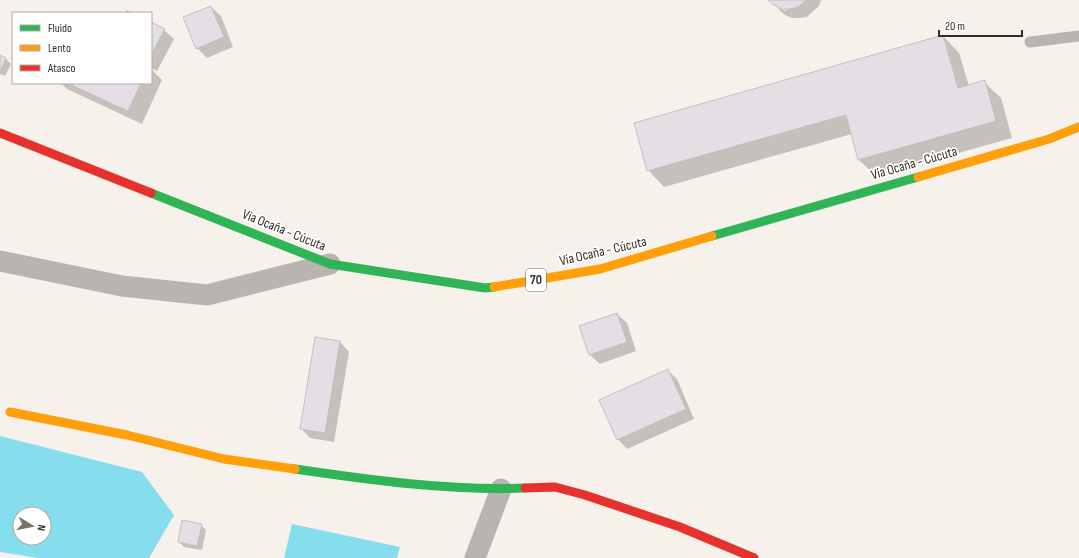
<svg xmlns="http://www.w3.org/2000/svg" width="1079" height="558" font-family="'Sofia Sans Condensed',sans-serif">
  <rect width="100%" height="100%" fill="#f7f1ec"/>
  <!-- water -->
  <g fill="#85dded" fill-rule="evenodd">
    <path d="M0 436 142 472 174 515 149 558H38L0 552ZM20 514H44V538H20Z"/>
    <path d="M292 524 400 547 397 558H284Z"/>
  </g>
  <!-- shadow -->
  <g fill="#0003">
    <path d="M769 0H821L819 6 807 17 800 18H792L785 15 777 8 786 11 787 10 775 5Z"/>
    <path d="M211 7 221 16 233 47 207 58 197 48Z"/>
    <path d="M127 10 132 13H125Z"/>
    <path d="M151 23 164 30 174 39 157 71 151 68Z"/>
    <path d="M943 36 959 53 969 86 984 82 1001 98 1012 138 876 176 859 160 852 134 664 187 648 170Z"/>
    <path d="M0 56 6 59 11 64 5 76 0 74Z"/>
    <path d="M151 69 162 80 142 124 67 89 61 83H151Z"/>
    <path d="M617 314 627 323 636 351 600 364 590 355 580 326Z"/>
    <path d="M340 342 349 352 334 442 310 438 301 428Z"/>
    <path d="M667 370 677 379 694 419 627 449 618 439Z"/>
    <path d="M201 525 206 530 202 550 184 547 179 542Z"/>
  </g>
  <!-- building -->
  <g fill="#e4dfe5" stroke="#c3bfc2">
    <path d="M768 0H806L798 7 789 9H782L774 5Z"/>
    <path d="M211 6 224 37 196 49 183 17Z"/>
    <path d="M151 22 165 29 151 55Z"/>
    <path d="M943 35 958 88 985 80 996 121 858 160 846 115 647 171 634 123Z"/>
    <path d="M0 55 6 58 0 72Z"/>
    <path d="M67 83H141L128 111Z"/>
    <path d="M617 313 627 342 589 355 579 326Z"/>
    <path d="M315 337 340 341 325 433 300 429Z"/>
    <path d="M668 369 686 409 617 440 599 400Z"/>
    <path d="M182 520 202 524 197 546 178 542Z"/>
  </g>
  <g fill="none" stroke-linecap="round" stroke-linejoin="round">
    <!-- lane -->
    <path stroke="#b9b4b0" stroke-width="11" d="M1030 42 1079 36"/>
    <!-- street -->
    <g stroke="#b9b4b0" stroke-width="21">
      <path d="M0 261 122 286 207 295 330 264"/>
      <path d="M475 558 501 489"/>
    </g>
    <!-- fast -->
    <g stroke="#30b455" stroke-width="9">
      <path d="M151 193 330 264 485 288 494 287"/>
      <path d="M712 236 918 177"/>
      <path d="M295 469C370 480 450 491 525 488"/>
    </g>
    <!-- slow -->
    <g stroke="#ff9f0a" stroke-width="9">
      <path d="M918 177 1049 139 1079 127"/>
      <path d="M494 287 600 269 712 236"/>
      <path d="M10 412 127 435 224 459 295 469"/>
    </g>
    <!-- jam -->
    <g stroke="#e5322d" stroke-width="9">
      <path d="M0 133 151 193"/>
      <path d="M525 488 555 487 585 495 680 527 754 558"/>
    </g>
  </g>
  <g text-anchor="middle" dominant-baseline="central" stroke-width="3.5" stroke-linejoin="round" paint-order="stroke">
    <!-- shield labels -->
    <rect fill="#fff" stroke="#726b65" stroke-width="1" x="526" y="269" width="20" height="22" rx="3"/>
    <g font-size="13" font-weight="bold" fill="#362c23">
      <text x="536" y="280">70</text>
    </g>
    <!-- street labels -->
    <g font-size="14" fill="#362c23" stroke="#fff">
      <text transform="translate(914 163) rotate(-16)">Vía Ocaña - Cúcuta</text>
      <text transform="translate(284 230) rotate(22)">Vía Ocaña - Cúcuta</text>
      <text transform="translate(603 251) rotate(-13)">Vía Ocaña - Cúcuta</text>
    </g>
  </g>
  <!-- legend -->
  <rect x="12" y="12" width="140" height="72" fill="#ffffff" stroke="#afaba7"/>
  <rect x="20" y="25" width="20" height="6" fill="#30b455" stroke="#afaba7"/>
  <text x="48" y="32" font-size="12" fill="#362c23">Fluido</text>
  <rect x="20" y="45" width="20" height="6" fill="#ff9f0a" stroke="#afaba7"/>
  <text x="48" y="52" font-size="12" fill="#362c23">Lento</text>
  <rect x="20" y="65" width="20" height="6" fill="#e5322d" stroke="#afaba7"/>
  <text x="48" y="72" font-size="12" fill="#362c23">Atasco</text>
  <!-- north arrow -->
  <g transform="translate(32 526) rotate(100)"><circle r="19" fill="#ffffff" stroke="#afaba7"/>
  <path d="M0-3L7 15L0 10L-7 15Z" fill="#7a7169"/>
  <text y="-6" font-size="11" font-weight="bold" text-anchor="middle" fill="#362c23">N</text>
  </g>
  <!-- scale -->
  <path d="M939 30v6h83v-6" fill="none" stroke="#362c23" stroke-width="2"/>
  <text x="945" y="30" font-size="12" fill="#362c23" stroke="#ffffff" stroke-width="3" paint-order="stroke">20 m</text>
</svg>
